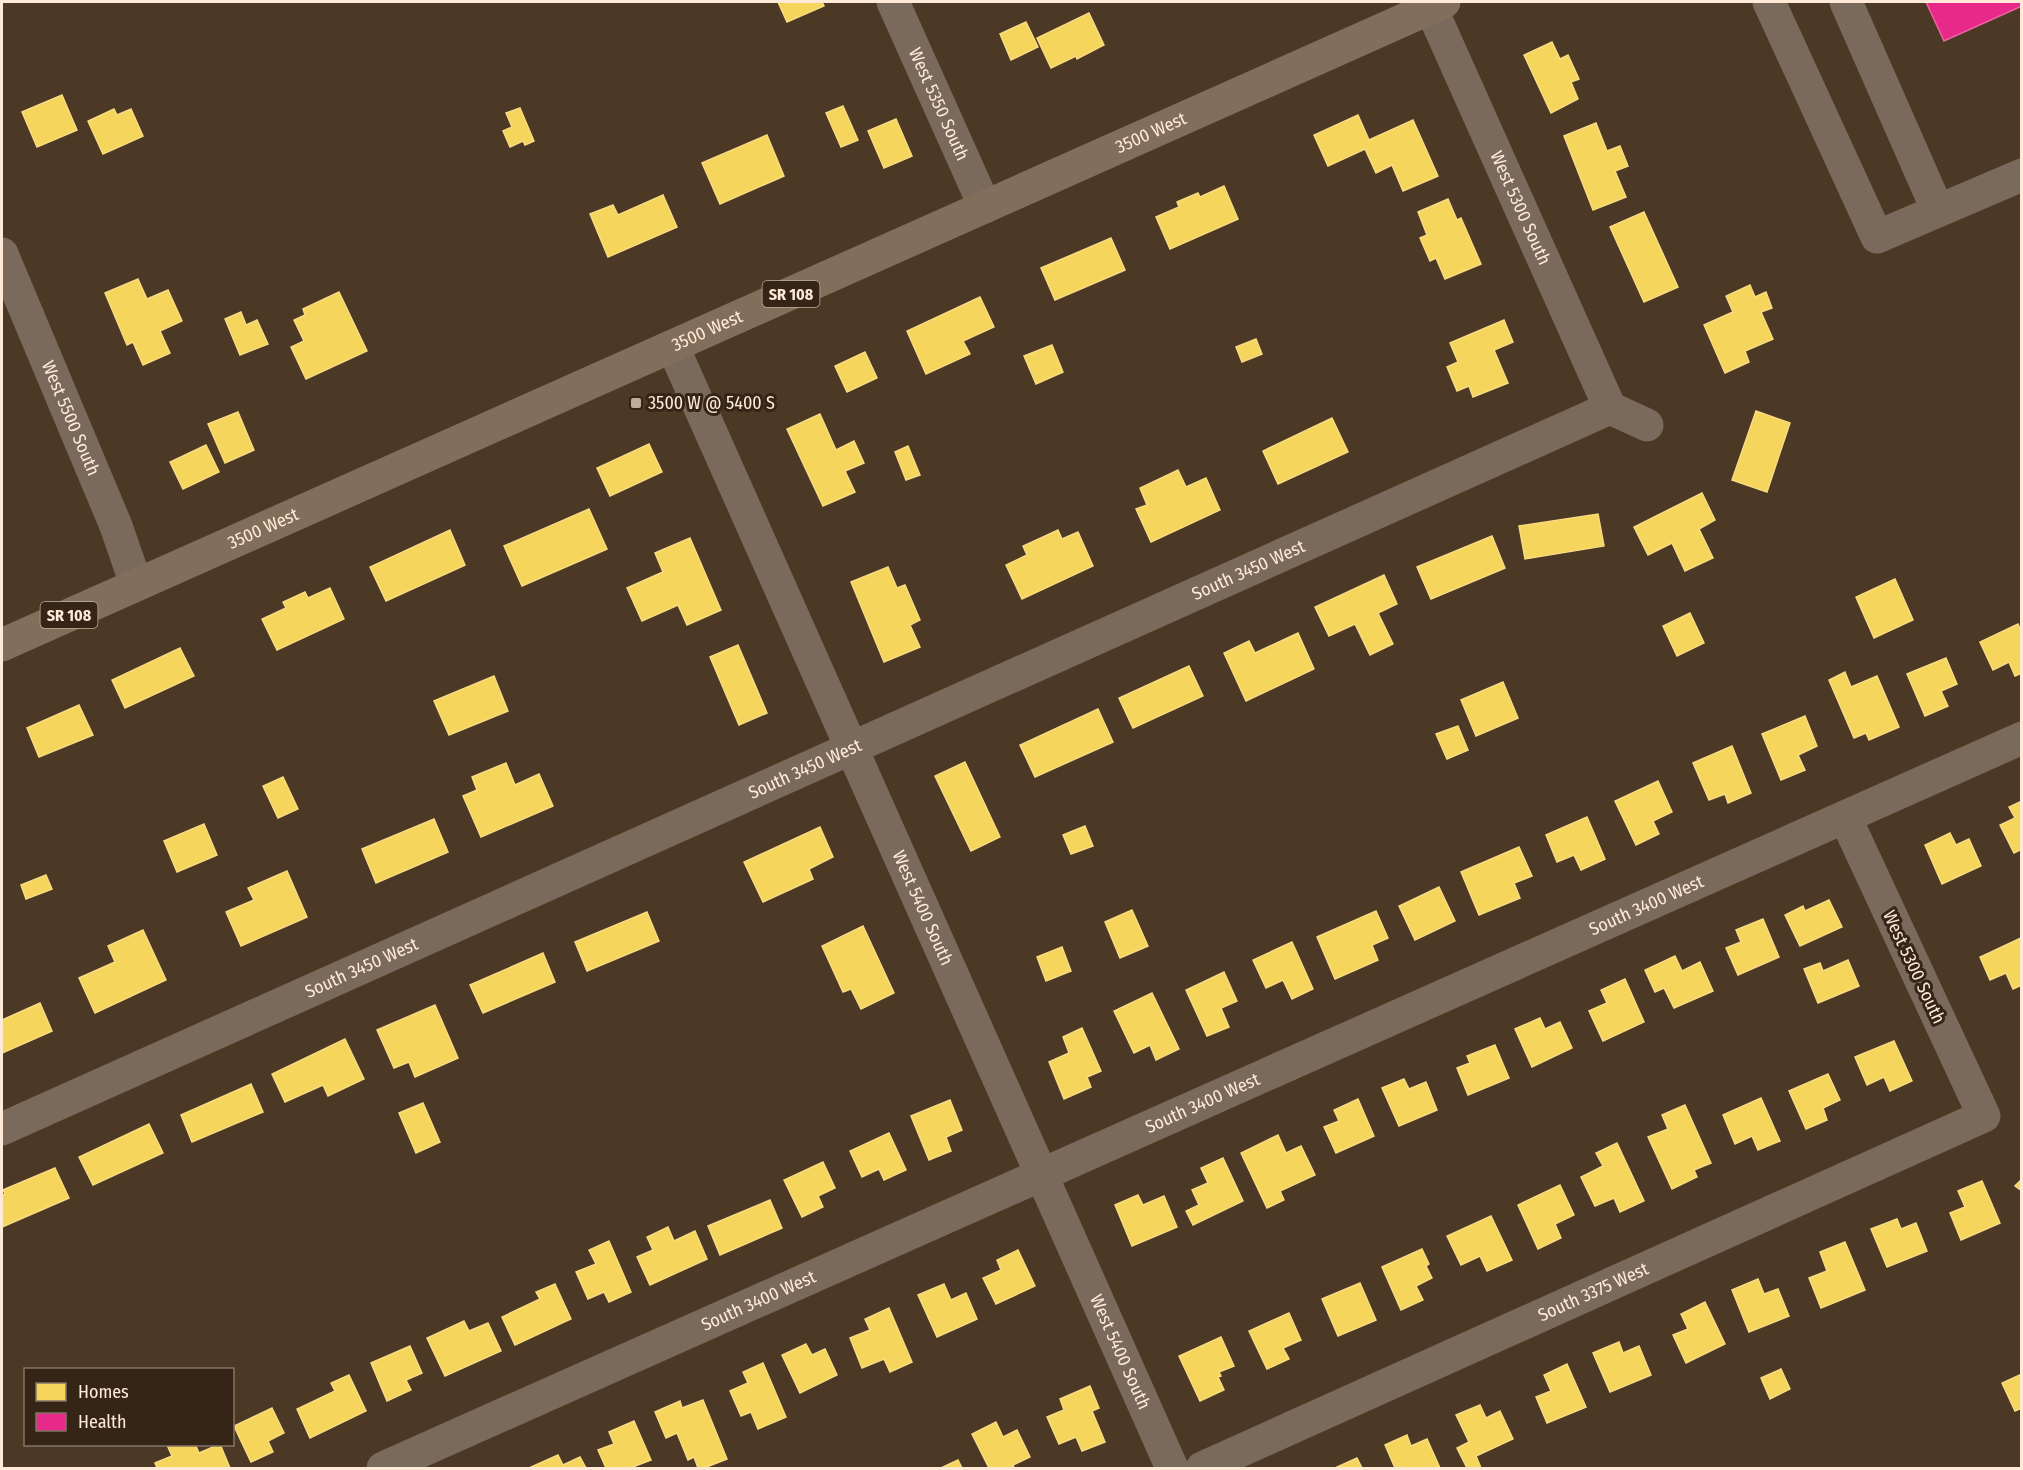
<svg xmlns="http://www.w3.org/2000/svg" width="2023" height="1470" font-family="'Fira Sans Condensed',sans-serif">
  <rect width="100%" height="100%" fill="#4b3825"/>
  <!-- homes -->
  <g fill="#f6d55c" stroke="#f9db81" stroke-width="1.5">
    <path d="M778 2H822L824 6 787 22Z"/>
    <path d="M1089 13 1104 45 1077 59 1076 56 1051 68 1037 38Z"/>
    <path d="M1026 22 1038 47 1011 60 1000 34Z"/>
    <path d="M1552 42 1560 59 1568 55 1579 79 1571 82 1578 99 1551 113 1524 55Z"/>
    <path d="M62 95 77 130 37 147 22 112Z"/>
    <path d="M843 106 858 140 841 147 826 113Z"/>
    <path d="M520 108 534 141 525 145 523 141 510 147 503 131 512 127 506 113Z"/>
    <path d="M114 109 117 115 131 109 143 136 103 154 88 121Z"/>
    <path d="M1358 115 1369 140 1413 120 1438 176 1403 191 1392 165 1376 173 1365 149 1328 166 1314 135Z"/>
    <path d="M896 119 912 156 884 168 868 131Z"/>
    <path d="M1596 123 1607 151 1620 146 1628 166 1615 171 1626 197 1593 210 1564 136Z"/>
    <path d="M767 135 784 176 720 204 702 163Z"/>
    <path d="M1224 186 1238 219 1170 249 1156 217 1179 207 1177 202 1198 193 1200 197Z"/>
    <path d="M663 195 677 227 608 257 590 214 613 205 618 215Z"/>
    <path d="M1448 199 1457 220 1461 218 1481 264 1445 279 1436 258 1430 261 1420 238 1427 235 1418 212Z"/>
    <path d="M1644 212 1678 287 1644 302 1610 227Z"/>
    <path d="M1111 238 1125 270 1055 300 1041 268Z"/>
    <path d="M138 279 147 299 168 290 182 321 160 331 170 353 143 365 133 342 127 345 105 293Z"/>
    <path d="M1750 285 1755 297 1766 292 1772 308 1761 312 1773 339 1745 351 1749 362 1725 373 1704 325 1733 312 1726 296Z"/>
    <path d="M339 292 367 351 306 379 291 347 304 341 294 320 305 315 303 309Z"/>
    <path d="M980 297 994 327 963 341 970 354 926 374 907 331Z"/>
    <path d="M241 312 246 325 257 320 268 344 240 355 225 319Z"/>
    <path d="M1504 320 1513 342 1494 350 1508 383 1473 397 1469 386 1457 391 1447 367 1458 362 1450 343Z"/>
    <path d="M1256 339 1262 354 1242 362 1236 347Z"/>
    <path d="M1052 345 1063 372 1036 384 1024 356Z"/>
    <path d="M865 352 877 378 847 392 835 366Z"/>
    <path d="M1756 411 1790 423 1767 492 1732 480Z"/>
    <path d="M238 412 254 450 225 463 208 424Z"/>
    <path d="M820 414 836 450 854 441 864 463 845 471 855 492 823 506 787 429Z"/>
    <path d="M1332 418 1348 452 1278 484 1263 451Z"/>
    <path d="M649 444 662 472 610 496 597 468Z"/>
    <path d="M206 445 219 472 183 489 170 462Z"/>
    <path d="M908 446 920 475 906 480 895 452Z"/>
    <path d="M1178 470 1186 487 1206 478 1220 510 1151 542 1136 509 1147 505 1140 488Z"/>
    <path d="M1702 493 1715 520 1699 529 1713 558 1685 571 1672 543 1648 555 1634 527Z"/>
    <path d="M589 509 607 549 522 586 504 546Z"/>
    <path d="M1598 514 1604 546 1525 559 1519 526Z"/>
    <path d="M450 530 465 565 386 601 370 567Z"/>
    <path d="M1058 530 1062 539 1078 532 1093 566 1022 599 1006 565 1027 555 1023 546Z"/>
    <path d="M1492 536 1505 568 1431 599 1417 567Z"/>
    <path d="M690 538 721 610 687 625 678 605 642 621 627 588 663 572 655 553Z"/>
    <path d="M888 567 897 588 905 585 920 620 910 625 920 647 884 662 851 582Z"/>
    <path d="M1384 575 1397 604 1378 613 1393 644 1370 655 1355 624 1329 636 1315 607Z"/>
    <path d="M1895 579 1913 620 1874 638 1856 597Z"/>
    <path d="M330 588 344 619 277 650 262 619 286 608 283 602 305 592 308 598Z"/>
    <path d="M1690 613 1704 643 1677 656 1663 626Z"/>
    <path d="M2018 624 2022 633V673L2015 676 2009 662 1993 670 1980 642Z"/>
    <path d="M1298 633 1314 669 1246 701 1224 653 1249 641 1255 653Z"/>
    <path d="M738 645 767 713 739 725 710 657Z"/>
    <path d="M180 648 194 676 125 708 112 680Z"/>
    <path d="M1946 658 1957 684 1941 691 1948 706 1925 716 1907 674Z"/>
    <path d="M1189 666 1203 696 1133 728 1119 698Z"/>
    <path d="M1845 672 1851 687 1877 676 1899 727 1869 740 1866 733 1854 738 1829 680Z"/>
    <path d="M494 676 508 711 449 735 434 701Z"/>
    <path d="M1503 682 1518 718 1476 736 1461 700Z"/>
    <path d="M79 705 93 735 39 757 27 728Z"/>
    <path d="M1098 709 1113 742 1035 777 1020 745Z"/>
    <path d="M1805 716 1817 746 1798 755 1805 770 1781 780 1762 734Z"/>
    <path d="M1458 726 1468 750 1447 759 1436 734Z"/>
    <path d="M1732 746 1751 793 1728 803 1725 794 1709 800 1693 763Z"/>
    <path d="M965 762 1000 837 971 851 935 776Z"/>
    <path d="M506 763 515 785 539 774 553 806 481 837 463 796 477 790 472 777Z"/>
    <path d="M283 777 298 809 278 818 263 786Z"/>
    <path d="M1658 781 1672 812 1653 821 1659 834 1636 845 1615 801Z"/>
    <path d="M2022 801V849L2014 853 2000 825 2015 818 2009 807Z"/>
    <path d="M1587 817 1605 859 1581 870 1574 855 1557 862 1546 835Z"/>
    <path d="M434 819 448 852 376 883 362 849Z"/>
    <path d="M204 824 217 855 177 872 164 841Z"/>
    <path d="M1085 826 1093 846 1071 854 1063 835Z"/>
    <path d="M820 827 833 857 809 869 813 879 763 902 744 862Z"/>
    <path d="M1950 833 1956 845 1969 839 1981 866 1942 884 1925 845Z"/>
    <path d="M1519 847 1532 876 1514 883 1520 898 1479 915 1461 872Z"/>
    <path d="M287 871 307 917 241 946 226 912 254 900 248 888Z"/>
    <path d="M46 875 52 889 26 899 21 885Z"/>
    <path d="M1439 887 1455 921 1415 940 1399 906Z"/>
    <path d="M1829 900 1842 927 1800 946 1785 915 1803 906 1805 911Z"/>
    <path d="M1132 910 1148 946 1120 958 1105 922Z"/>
    <path d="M1376 911 1388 938 1372 945 1378 960 1335 979 1317 937Z"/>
    <path d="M647 912 659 941 587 971 575 942Z"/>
    <path d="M1763 919 1779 957 1738 975 1726 948 1741 942 1736 930Z"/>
    <path d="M863 926 894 993 861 1009 851 989 843 992 822 946Z"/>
    <path d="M143 930 166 980 95 1013 79 978 115 962 108 946Z"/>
    <path d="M2021 938 2022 985 2013 989 2006 973 1990 980 1980 957Z"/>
    <path d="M1292 942 1313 989 1292 999 1283 980 1266 988 1253 960Z"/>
    <path d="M1062 947 1071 971 1046 981 1037 957Z"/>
    <path d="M543 953 555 982 483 1013 470 985Z"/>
    <path d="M1675 956 1682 971 1700 962 1713 991 1674 1008 1664 988 1655 992 1645 970Z"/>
    <path d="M1848 960 1859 986 1818 1003 1804 969 1820 963 1823 971Z"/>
    <path d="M1224 972 1237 1001 1221 1008 1229 1027 1207 1036 1186 990Z"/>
    <path d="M1625 979 1644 1022 1603 1041 1589 1011 1607 1003 1601 990Z"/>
    <path d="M1152 993 1179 1049 1156 1060 1150 1045 1134 1053 1114 1011Z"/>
    <path d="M40 1003 52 1031 2 1053V1020Z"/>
    <path d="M435 1005 458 1058 415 1077 409 1062 394 1068 377 1030Z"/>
    <path d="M1540 1018 1545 1029 1560 1022 1572 1048 1532 1067 1515 1029Z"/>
    <path d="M1082 1028 1101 1071 1087 1077 1091 1087 1064 1099 1049 1062 1069 1053 1063 1037Z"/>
    <path d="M345 1039 364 1079 328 1096 323 1085 285 1102 272 1074Z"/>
    <path d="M1894 1041 1912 1081 1890 1091 1884 1077 1867 1085 1855 1057Z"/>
    <path d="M1495 1045 1509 1078 1468 1095 1457 1068 1470 1063 1467 1056Z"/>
    <path d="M1828 1074 1840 1100 1823 1108 1827 1120 1806 1129 1789 1091Z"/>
    <path d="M1404 1079 1409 1089 1426 1082 1437 1110 1399 1126 1382 1088Z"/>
    <path d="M251 1084 263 1112 192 1142 181 1115Z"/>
    <path d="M1761 1098 1780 1141 1758 1150 1752 1136 1735 1144 1723 1115Z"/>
    <path d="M1358 1099 1374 1136 1336 1153 1324 1127 1339 1121 1334 1110Z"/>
    <path d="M950 1100 962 1130 946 1137 951 1151 929 1160 911 1116Z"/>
    <path d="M423 1103 440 1142 416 1153 399 1113Z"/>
    <path d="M1685 1105 1711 1163 1694 1170 1697 1177 1672 1189 1648 1137 1668 1129 1662 1115Z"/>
    <path d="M149 1124 163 1153 93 1185 79 1157Z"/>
    <path d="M889 1133 906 1170 884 1180 879 1169 862 1177 850 1151Z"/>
    <path d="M1278 1135 1286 1153 1301 1146 1315 1175 1280 1191 1284 1200 1267 1208 1241 1153Z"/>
    <path d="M1617 1143 1644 1201 1620 1212 1614 1198 1595 1206 1581 1177 1603 1166 1596 1153Z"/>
    <path d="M1223 1158 1243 1201 1193 1225 1186 1211 1199 1205 1192 1190 1208 1183 1201 1168Z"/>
    <path d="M823 1162 835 1188 818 1196 823 1207 802 1217 784 1180Z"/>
    <path d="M55 1168 69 1198 2 1227V1195L5 1194 3 1190Z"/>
    <path d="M2022 1179V1191L2015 1186Z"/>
    <path d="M1982 1181 2000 1223 1961 1240 1950 1213 1965 1207 1958 1191Z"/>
    <path d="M1560 1185 1574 1215 1555 1224 1561 1238 1538 1249 1518 1205Z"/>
    <path d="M1138 1195 1143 1205 1164 1196 1177 1227 1132 1246 1115 1205Z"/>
    <path d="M770 1200 782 1228 720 1255 708 1226Z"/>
    <path d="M1491 1216 1512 1260 1487 1271 1480 1256 1461 1265 1447 1236Z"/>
    <path d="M1897 1219 1901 1229 1916 1223 1927 1251 1887 1267 1871 1229Z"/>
    <path d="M668 1227 674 1241 695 1231 707 1259 650 1285 637 1257 653 1250 647 1237Z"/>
    <path d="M609 1241 631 1292 609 1302 604 1292 588 1299 576 1272 596 1264 589 1250Z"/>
    <path d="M1845 1242 1865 1290 1821 1308 1809 1278 1827 1271 1820 1252Z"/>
    <path d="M1422 1249 1429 1264 1426 1266 1432 1278 1416 1286 1423 1300 1401 1310 1382 1267Z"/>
    <path d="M1018 1250 1035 1286 996 1304 983 1278 1001 1270 997 1260Z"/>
    <path d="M1758 1279 1764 1294 1778 1289 1789 1316 1749 1332 1732 1290Z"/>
    <path d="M1360 1283 1376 1320 1338 1336 1322 1299Z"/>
    <path d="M555 1284 571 1319 515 1345 502 1317 540 1299 536 1292Z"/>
    <path d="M944 1284 951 1300 966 1293 977 1319 937 1337 918 1295Z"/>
    <path d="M1705 1302 1725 1344 1686 1363 1673 1335 1688 1329 1681 1314Z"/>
    <path d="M889 1308 912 1362 890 1372 884 1359 862 1368 850 1338 870 1330 865 1319Z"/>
    <path d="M1289 1313 1301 1340 1283 1348 1289 1359 1267 1369 1249 1331Z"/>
    <path d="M464 1321 469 1331 488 1323 501 1351 445 1376 427 1338Z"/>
    <path d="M1221 1337 1234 1366 1219 1372 1221 1376 1218 1377 1224 1390 1200 1401 1179 1356Z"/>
    <path d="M1619 1342 1623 1353 1639 1346 1651 1375 1610 1392 1593 1353Z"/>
    <path d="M806 1344 812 1355 825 1349 837 1375 800 1393 782 1355Z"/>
    <path d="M410 1346 422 1373 406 1380 411 1390 387 1401 371 1363Z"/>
    <path d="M763 1363 786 1417 758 1429 751 1412 741 1416 730 1391 748 1383 743 1372Z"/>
    <path d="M1567 1364 1586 1407 1547 1423 1536 1397 1551 1391 1544 1375Z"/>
    <path d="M1781 1369 1790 1389 1770 1399 1761 1378Z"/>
    <path d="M2022 1374V1408L2015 1411 2002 1383Z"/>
    <path d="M349 1375 366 1411 310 1438 297 1409 335 1391 331 1383Z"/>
    <path d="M1090 1386 1099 1408 1092 1411 1105 1442 1082 1451 1076 1437 1059 1444 1047 1417 1064 1410 1060 1399Z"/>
    <path d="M703 1400 727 1459 704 1468H698L694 1457 688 1460 677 1433 666 1438 655 1412 680 1401 682 1408Z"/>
    <path d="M1480 1405 1486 1418 1500 1411 1513 1439 1476 1456 1481 1468H1467L1457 1448 1469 1442 1456 1415Z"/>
    <path d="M272 1408 284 1433 268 1441 273 1452 251 1462 234 1426Z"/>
    <path d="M634 1421 651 1460 630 1468H606L598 1450 614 1444 609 1432Z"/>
    <path d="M996 1422 1003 1437 1017 1430 1030 1457 1013 1465 1014 1468H989L972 1434Z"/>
    <path d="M1407 1435 1411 1446 1427 1439 1440 1468H1395L1385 1445Z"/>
    <path d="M170 1444H195L199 1453 220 1444 230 1468H157L155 1463 172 1456 167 1445Z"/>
    <path d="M558 1455 563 1465 580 1457 586 1468H529Z"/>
    <path d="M1357 1458 1362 1468H1335Z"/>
    <path d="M958 1460 962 1468H941Z"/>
  </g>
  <!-- health -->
  <path fill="#e7298a" stroke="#ee63a1" stroke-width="1.5" d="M1926 2H2022V6L1944 41Z"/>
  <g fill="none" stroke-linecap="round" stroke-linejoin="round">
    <!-- minor -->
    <g stroke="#796a5c" stroke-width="33">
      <path id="s1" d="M893 2 985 207"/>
      <path d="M1769 2 1877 237 2022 175"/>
      <path d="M1846 2 1938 211"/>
      <path id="s2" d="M1431 8 1610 408"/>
      <path id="s3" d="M2 254 116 526 136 584"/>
      <path id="s4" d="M673 347 1172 1468"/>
      <path d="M1610 408 1647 425"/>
      <path id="s5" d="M2 1129 1610 408"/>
      <path id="s6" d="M383 1468 2022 738"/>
      <path id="s7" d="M1202 1468 1984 1116 1845 817"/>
    </g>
    <!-- major -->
    <path stroke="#826f5b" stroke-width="33" id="s8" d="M2 645 1444 2"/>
  </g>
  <!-- markers -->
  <rect fill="#c0ac99" stroke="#342516" stroke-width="2" x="630" y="397" width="12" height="12" rx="3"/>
  <g text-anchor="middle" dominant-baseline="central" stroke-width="6" stroke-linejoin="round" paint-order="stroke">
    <!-- shield labels -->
    <g fill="#342516" stroke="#c2af9d" stroke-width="1.5">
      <rect x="762.5" y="281" width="57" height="26" rx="4.5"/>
      <rect x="40.5" y="602" width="57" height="26" rx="4.5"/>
    </g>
    <g font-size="16" font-weight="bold" fill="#ffead7">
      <text x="791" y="294">SR 108</text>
      <text x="69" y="615">SR 108</text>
    </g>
    <!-- street labels -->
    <g font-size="18" fill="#ffead7" stroke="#342516">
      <text stroke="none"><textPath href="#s1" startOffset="112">West 5350 South</textPath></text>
      <text stroke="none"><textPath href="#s8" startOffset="1258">3500 West</textPath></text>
      <text stroke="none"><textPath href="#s2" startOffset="219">West 5300 South</textPath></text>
      <text stroke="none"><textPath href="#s8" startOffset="772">3500 West</textPath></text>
      <text stroke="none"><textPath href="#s3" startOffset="178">West 5500 South</textPath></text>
      <text stroke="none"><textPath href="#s8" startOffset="286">3500 West</textPath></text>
      <text stroke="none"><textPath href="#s5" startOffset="1366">South 3450 West</textPath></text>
      <text stroke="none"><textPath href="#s5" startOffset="880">South 3450 West</textPath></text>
      <text stroke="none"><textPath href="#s6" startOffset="1383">South 3400 West</textPath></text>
      <text stroke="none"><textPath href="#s4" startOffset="614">West 5400 South</textPath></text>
      <text stroke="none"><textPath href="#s5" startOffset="394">South 3450 West</textPath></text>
      <text transform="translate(1914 967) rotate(65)">West 5300 South</text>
      <text stroke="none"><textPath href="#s6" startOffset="897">South 3400 West</textPath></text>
      <text stroke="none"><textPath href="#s7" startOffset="429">South 3375 West</textPath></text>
      <text stroke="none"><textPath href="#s6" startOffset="411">South 3400 West</textPath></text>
      <text stroke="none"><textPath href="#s4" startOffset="1100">West 5400 South</textPath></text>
    </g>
    <!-- poi labels -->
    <g font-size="18" fill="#ffead7" stroke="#342516" text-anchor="start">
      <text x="648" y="403">3500 W @ 5400 S</text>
    </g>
  </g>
  <!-- border -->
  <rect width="2023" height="1470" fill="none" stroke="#ffead7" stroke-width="6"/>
  <!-- legend -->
  <rect x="24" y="1368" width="210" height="78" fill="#342516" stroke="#857463" stroke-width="1.5"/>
  <rect x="36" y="1383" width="30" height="18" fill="#f6d55c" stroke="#857463" stroke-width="1.5"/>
  <text x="78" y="1398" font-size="18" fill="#ffead7">Homes</text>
  <rect x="36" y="1413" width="30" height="18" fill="#e7298a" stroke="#857463" stroke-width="1.5"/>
  <text x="78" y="1428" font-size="18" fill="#ffead7">Health</text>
</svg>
